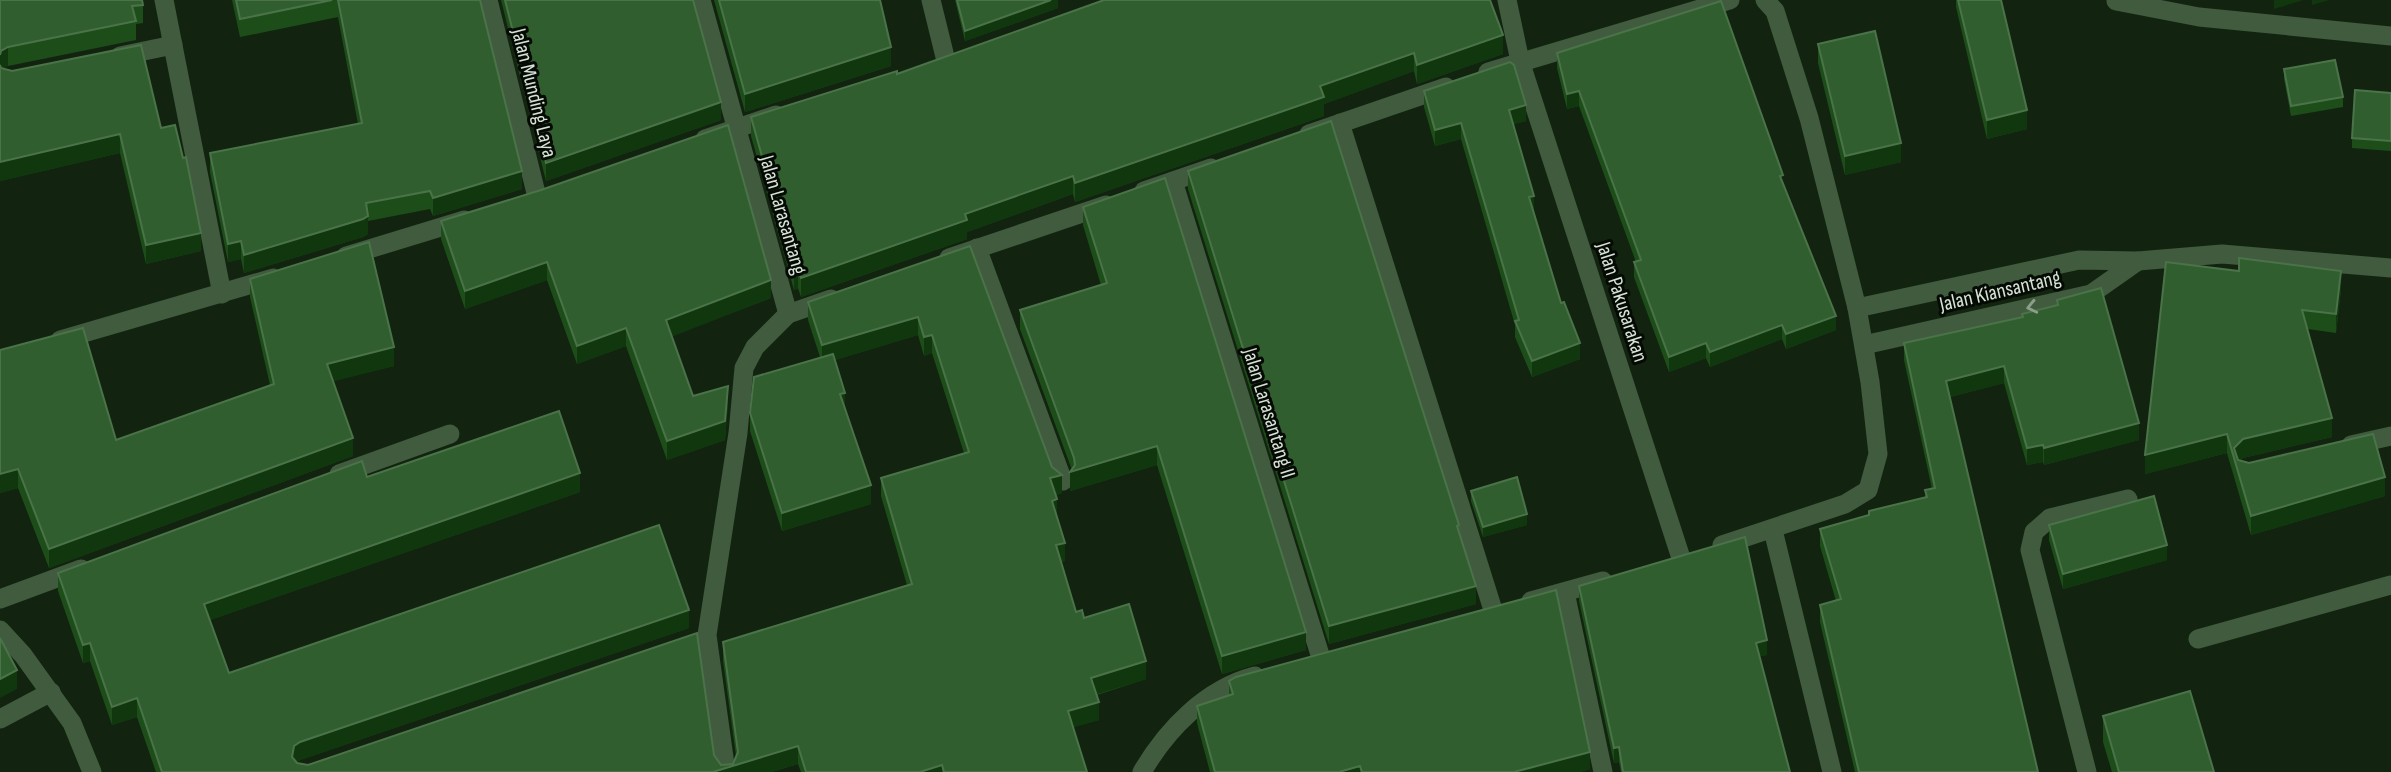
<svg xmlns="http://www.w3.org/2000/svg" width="2391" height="772" font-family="'Sofia Sans Condensed',sans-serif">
  <rect width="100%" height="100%" fill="#122410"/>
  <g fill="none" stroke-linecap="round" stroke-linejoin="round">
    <!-- minor -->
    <g stroke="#415b3e" stroke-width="19">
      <path d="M164 0 222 294"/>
      <path d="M488 0 537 197"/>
      <path d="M701 0 788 314"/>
      <path d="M931 0 946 61"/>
      <path d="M1507 0 1520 61 1681 558"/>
      <path d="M2116 1 2199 17 2391 36"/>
      <path d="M120 56 173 45"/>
      <path d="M1488 72 1730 0"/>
      <path d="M1340 123 1493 610"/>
      <path d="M1309 134 1446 87"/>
      <path d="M705 139 776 115"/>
      <path d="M1173 181 1321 658"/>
      <path d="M1144 191 1211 168"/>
      <path d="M977 248 1063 481"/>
      <path d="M346 256 464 220"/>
      <path d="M949 258 1106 205"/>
      <path d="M1857 308 2079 260 2138 261 2222 254 2391 268"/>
      <path d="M60 340 273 278"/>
      <path d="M1864 345 2091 294 2138 261"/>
      <path d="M2351 445 2391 436"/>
      <path d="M339 474 450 434"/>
      <path d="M1773 530 1832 772"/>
      <path d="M1722 545 1845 504 1868 490 1878 454 1870 382 1857 308 1809 118 1775 11 1765 0"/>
      <path d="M1565 592 1603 772"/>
      <path d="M0 599 81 569"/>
      <path d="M1531 601 1603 581"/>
      <path d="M0 630 23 655 72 723 92 772"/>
      <path d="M2198 639 2391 585"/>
      <path d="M0 719 51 692"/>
      <path d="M726 772 707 635 738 433 744 368 755 347 788 314 831 299"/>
      <path d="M1142 772C1167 729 1206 689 1255 676"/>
      <path d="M2087 772 2030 550 2034 532 2050 518 2128 499"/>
    </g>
  </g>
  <!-- wall -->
  <g fill="#1d4e1a">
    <path d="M0 0 143 5V23L136 24V40L8 66 3 68 161 128 201 251 146 264 120 153 0 181Z"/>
    <path d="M232 0H480L522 189 433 216 430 209 368 221V234L363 237 244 273 241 259 228 262 210 172V153L358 124 338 17 240 37Z"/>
    <path d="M501 0H693L721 120 546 181Z"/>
    <path d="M714 0H880L891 66 745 112Z"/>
    <path d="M955 0H1058V8L965 41Z"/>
    <path d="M1104 0 1503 54 1417 84 1414 71 1324 104V116L1075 202 1073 194 967 232V239L801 297 798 288 794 290 751 136V117L897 74Z"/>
    <path d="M1956 0H2001L2027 129 1987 139 1956 7Z"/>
    <path d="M1818 44 1901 162 1845 175 1818 63Z"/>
    <path d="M1557 53 1783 184 1836 330 1786 349 1782 339 1710 367 1706 358 1669 372 1634 277V262H1636L1579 106 1567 109 1557 68Z"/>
    <path d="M2284 69 2343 97V107L2291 116 2284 79Z"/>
    <path d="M1424 91 1526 121 1513 124 1534 212 1561 303 1580 359 1532 377 1515 337V325L1461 139 1435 146 1424 107Z"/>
    <path d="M2391 93V151L2352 148V138Z"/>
    <path d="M1188 171 1459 533 1476 604 1329 644 1188 189Z"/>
    <path d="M1083 207 1306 650 1222 674 1157 465 1070 491 1072 470 1020 329V310L1101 285 1083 225Z"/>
    <path d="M441 221 771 298 671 336 693 396 728 404 725 440 667 460 626 346 577 364 547 280 465 309 441 239Z"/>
    <path d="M970 246 1062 493 1056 495 1057 515 1065 561 1061 562 1076 612 1146 679 1097 695 1099 720 1073 727 1087 772H801L798 764 772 772H156L137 717 112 725 90 661 83 663 58 591V573L367 477 580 492 210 620 229 673 689 628 300 760 296 763 308 765 714 755 721 765 733 764 736 756 723 661V642L907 585 881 496V478L964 453 932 353 924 356 918 335 835 360 845 407 871 504 782 531 750 431V413L820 357 808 320V302Z"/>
    <path d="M2166 262 2341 290 2336 333 2308 329 2332 437 2243 458 2240 461 2385 496 2251 535 2227 453 2145 474Z"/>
    <path d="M250 279 394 366 333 381 353 456 49 568 18 488 0 493V350L116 440 270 385 250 297Z"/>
    <path d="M2057 300 2139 440 2044 465 2043 462 2027 465 2004 383 1950 397 2038 772H1855L1820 622V605L1836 601 1820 546V529L1869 515V511L1925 497V490L1932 489 1904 360V343L2022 317V314L2057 305Z"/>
    <path d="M1471 491 1527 525 1483 537 1471 501Z"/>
    <path d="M2049 525 2167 560 2063 589 2049 540Z"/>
    <path d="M1579 586 1767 655 1759 656 1790 772H1621L1619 762 1614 763 1579 601Z"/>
    <path d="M1229 681 1590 769 1580 772H1210L1197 723V706L1229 695Z"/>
    <path d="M2103 716 2214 772H2112L2103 742Z"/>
  </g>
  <!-- shaded-wall -->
  <g fill="#10370e">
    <path d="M1051 0H1058V8L965 41V31Z"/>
    <path d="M2274 0H2303L2274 9Z"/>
    <path d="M2312 0H2329L2312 5Z"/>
    <path d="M1503 35V54L1417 84V65Z"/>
    <path d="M8 47V66L1 69 0 74V55L1 51Z"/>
    <path d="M891 47V66L745 112V94Z"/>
    <path d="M1414 53V71L1324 104V116L1075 202V183L1320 86Z"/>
    <path d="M1579 91V106L1567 109V94Z"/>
    <path d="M721 102V120L546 181V163Z"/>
    <path d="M1526 105V121L1509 126V110Z"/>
    <path d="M2027 110V129L1987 139V120Z"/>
    <path d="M1461 123V139L1435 146V130Z"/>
    <path d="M120 134V153L0 181V162Z"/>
    <path d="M1901 143V162L1845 175V156Z"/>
    <path d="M522 171V189L433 216V198Z"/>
    <path d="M1073 176V194L967 232V239L801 297V278L965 214Z"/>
    <path d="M1534 196V212L1529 197Z"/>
    <path d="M368 216V234L363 237 244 273V255Z"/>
    <path d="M201 233V251L146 264V245Z"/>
    <path d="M241 241V259L228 262V244Z"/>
    <path d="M547 262V280L465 309V291Z"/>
    <path d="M798 269V288L794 290V271Z"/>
    <path d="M2341 271V290L2336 333V314Z"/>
    <path d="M771 280V298L666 339V320Z"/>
    <path d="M1836 316V330L1786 349V334Z"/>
    <path d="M918 317V335L822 364V345Z"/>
    <path d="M1782 325V339L1710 367V352Z"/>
    <path d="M626 328V346L577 364V346Z"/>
    <path d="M932 335V353L924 356V337Z"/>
    <path d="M1580 343V359L1532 377V361Z"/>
    <path d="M1706 343V358L1669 372V357Z"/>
    <path d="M394 347V366L327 383V364Z"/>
    <path d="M2004 366V383L1946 398V381Z"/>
    <path d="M728 386V404L725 440 667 460V441Z"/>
    <path d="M845 393V412L840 394Z"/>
    <path d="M2332 418V437L2243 458 2236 465 2234 448 2243 439Z"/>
    <path d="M2139 423V440L2044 465V448Z"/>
    <path d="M2227 434V453L2145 474V455Z"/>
    <path d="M353 438V456L49 568V549Z"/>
    <path d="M2043 445V462L2027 465V448Z"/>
    <path d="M1157 446V465L1070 491V472Z"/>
    <path d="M18 469V488L0 493V474Z"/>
    <path d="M580 473V492L204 622V604Z"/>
    <path d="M1062 475V493L1050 497V478Z"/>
    <path d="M2385 477V496L2251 535V516Z"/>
    <path d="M871 485V504L782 531V513Z"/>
    <path d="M1057 499V517L1052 501Z"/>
    <path d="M1527 514V525L1483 537V527Z"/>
    <path d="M1065 543V561L1056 564V545Z"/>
    <path d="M2167 545V560L2063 589V574Z"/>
    <path d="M1476 586V604L1329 644V626Z"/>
    <path d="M689 610V628L300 760 294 765 292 757 294 746 300 742Z"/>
    <path d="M1306 632V650L1222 674V656Z"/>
    <path d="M1767 640V655L1756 657V643Z"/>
    <path d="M90 643V661L83 663V645Z"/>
    <path d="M1146 661V679L1091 696V678Z"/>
    <path d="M17 670V689L0 698V679Z"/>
    <path d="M137 698V717L112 725V707Z"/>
    <path d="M1099 702V720L1068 729V711Z"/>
    <path d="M798 746V764L772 772H713Z"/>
    <path d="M1619 747V762L1614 763V748Z"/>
    <path d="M1590 752V769L1580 772H1514Z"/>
    <path d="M942 765V772H920Z"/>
    <path d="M1360 766V772H1339Z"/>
  </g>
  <!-- building -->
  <g fill="#315e2e" stroke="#4b7349" stroke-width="2">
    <path d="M0 0H142L143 5 132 6 136 21 8 47 1 51 0 55Z"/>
    <path d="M236 0H332L240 19Z"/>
    <path d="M338 0H480L522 171 433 198 430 191 366 203 368 216 363 219 244 255 241 241 228 244 210 153 362 123Z"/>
    <path d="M505 0H693L721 102 546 163Z"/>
    <path d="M719 0H880L891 47 745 94Z"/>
    <path d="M957 0H1051L965 31Z"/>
    <path d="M1104 0H1490L1503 35 1417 65 1414 53 1320 86 1324 97 1075 183 1073 176 965 214 967 220 801 278 798 269 794 271 751 117 897 71V74Z"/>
    <path d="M1958 0H2001L2027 110 1987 120Z"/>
    <path d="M1721 1 1783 175 1780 176 1836 316 1786 334 1782 325 1710 352 1706 343 1669 357 1634 262 1641 260 1579 91 1567 94 1557 53Z"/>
    <path d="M1875 31 1901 143 1845 156 1818 44Z"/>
    <path d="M141 45 161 128 175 125 183 158 186 157 201 233 146 245 120 134 0 162V65L1 68 12 71Z"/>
    <path d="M2335 60 2343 97 2291 106 2284 69Z"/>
    <path d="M1510 62 1514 65 1526 105 1509 110 1534 196 1529 197 1561 303 1564 302 1580 343 1532 361 1515 321 1519 320 1461 123 1435 130 1424 91Z"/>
    <path d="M2355 90 2391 93V141L2352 138Z"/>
    <path d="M1331 121 1459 525 1457 526 1476 586 1329 626 1188 171Z"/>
    <path d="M728 125 771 280 666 320 693 396 728 386 725 421 667 441 626 328 577 346 547 262 465 291 441 221 541 190Z"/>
    <path d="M1165 178 1306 632 1222 656 1157 446 1070 472 1075 465 1074 458 1020 310 1107 283 1083 207Z"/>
    <path d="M369 242 394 347 327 364 353 438 49 549 18 469 0 474V350L83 328 116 440 274 384 250 279Z"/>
    <path d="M970 246 1052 467 1062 475 1050 478 1057 499 1052 501 1065 543 1056 545 1076 612 1082 610 1084 618 1129 604 1146 661 1091 678 1099 702 1068 711 1087 772H944L942 765 920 772H806L798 746 713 772H162L137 698 112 707 90 643 83 645 58 573 362 461 367 477 559 411 580 473 204 604 229 673 659 525 689 610 300 742 294 746 292 757 297 763 308 765 697 633 714 755 721 765 733 764 738 752 723 642 912 584 881 478 969 452 932 335 924 337 918 317 822 345 808 302Z"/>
    <path d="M2239 258 2341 271 2336 314 2302 310 2332 418 2243 439 2234 448 2238 460 2249 463 2373 434 2385 477 2251 516 2227 434 2145 455 2166 262 2239 271Z"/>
    <path d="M2101 288 2139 423 2044 448 2043 445 2027 448 2004 366 1946 381 2038 772H1859L1820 605 1841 599 1820 529 1869 515V511L1927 497 1925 490 1935 488 1904 343 2023 317 2022 314 2058 305 2057 300Z"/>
    <path d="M833 354 845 393 840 394 871 485 782 513 750 413 754 377Z"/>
    <path d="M1517 477 1527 514 1483 527 1471 491Z"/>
    <path d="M2154 496 2167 545 2063 574 2049 525Z"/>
    <path d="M1745 537 1767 640 1756 643 1790 772H1623L1619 747 1614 748 1579 586Z"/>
    <path d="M1556 590 1590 752 1514 772H1362L1360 766 1339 772H1215L1197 706 1233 694 1229 681 1236 677Z"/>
    <path d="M0 638 17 670 0 679Z"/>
    <path d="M2190 691 2214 772H2119L2103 716Z"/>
  </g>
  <!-- one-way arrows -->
  <defs><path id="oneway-chevron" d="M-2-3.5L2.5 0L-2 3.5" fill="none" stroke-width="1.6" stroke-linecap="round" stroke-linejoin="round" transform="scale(1.75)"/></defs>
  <use stroke="#8c9f8a" href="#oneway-chevron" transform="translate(2032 307) rotate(167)"/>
  <g text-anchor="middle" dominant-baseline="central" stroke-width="6" stroke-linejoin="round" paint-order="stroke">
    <!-- street labels -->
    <g font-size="21" fill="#d7e3d6" stroke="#050b04">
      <text transform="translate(534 93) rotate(76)">Jalan Munding Laya</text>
      <text transform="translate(783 215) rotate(74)">Jalan Larasantang</text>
      <text transform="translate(2000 291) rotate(-13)">Jalan Kiansantang</text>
      <text transform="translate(1622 302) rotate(72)">Jalan Pakusarakan</text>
      <text transform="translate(1269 413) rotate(73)">Jalan Larasantang II</text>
    </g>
  </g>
</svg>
